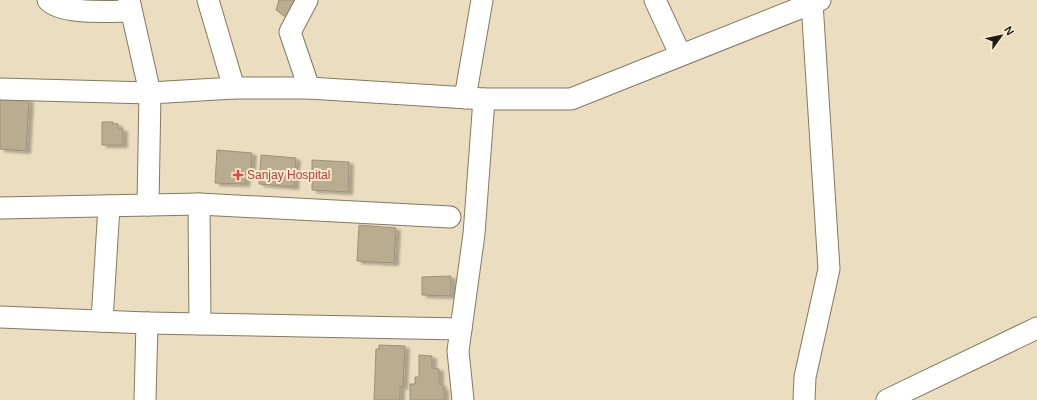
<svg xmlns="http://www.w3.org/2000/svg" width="1037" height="400" font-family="Helvetica,sans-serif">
  <defs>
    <filter id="shadow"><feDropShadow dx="4.5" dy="2.5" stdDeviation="1" flood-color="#0004"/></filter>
  </defs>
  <rect width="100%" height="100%" fill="#eaddc0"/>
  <!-- building -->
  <g fill="#b9ac90" stroke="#9e9276" filter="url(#shadow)">
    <path d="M279 0H296L287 18 276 10Z"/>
    <path d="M0 99 29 100 26 151 0 149Z"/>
    <path d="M102 122H113V124H118V129H123V145H102Z"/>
    <path d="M217 150 252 153 251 171H246L245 184 215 183Z"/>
    <path d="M261 155 296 158 294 187 259 184Z"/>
    <path d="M312 160 349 162 348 192 312 190Z"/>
    <path d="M359 225 396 228 394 263 357 261Z"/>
    <path d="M451 276V296L422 295V277Z"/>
    <path d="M379 345 405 346 403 387 400 386V400H374L376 349H379Z"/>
    <path d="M419 355 432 356V368L439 369V384H442V388L444 389V400H410V384H415V377H419Z"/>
  </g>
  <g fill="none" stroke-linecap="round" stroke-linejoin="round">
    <defs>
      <g id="street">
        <path d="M48 0C61 15 111 11 131 11"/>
        <path d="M129 0 150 93 148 205"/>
        <path d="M208 0 234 88"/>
        <path d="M307 0 290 32 309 88"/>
        <path d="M655 0 680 54"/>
        <path d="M0 89 150 93 234 88H309L484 99H571L820 0"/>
        <path d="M465 98 482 0"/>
        <path d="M199 204 200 324"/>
        <path d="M0 208 199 204 450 217"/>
        <path d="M0 317 147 323 461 329"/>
        <path d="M102 321 109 206"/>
        <path d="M145 400 147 323"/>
        <path d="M463 400 458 351 474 234 484 99"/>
        <path d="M804 400 805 377 829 269 812 3"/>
        <path d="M887 400 1037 328"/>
      </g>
    </defs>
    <!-- street casing -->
    <use href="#street" stroke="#85795e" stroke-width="23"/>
    <!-- street -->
    <use href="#street" stroke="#fff" stroke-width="21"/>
  </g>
  <!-- markers -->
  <path fill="#e0444e" stroke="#f7ebcc" stroke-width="1.5" d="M236 169h4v4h4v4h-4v4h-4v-4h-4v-4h4z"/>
  <g text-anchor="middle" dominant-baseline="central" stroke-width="4" stroke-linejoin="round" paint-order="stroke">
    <!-- health labels -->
    <g font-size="12" fill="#be3a42" stroke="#f7ebcc" text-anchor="start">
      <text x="247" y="175">Sanjay Hospital</text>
    </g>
  </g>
  <!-- north arrow -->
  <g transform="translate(1001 36) rotate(57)" stroke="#f7ebcc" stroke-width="3" paint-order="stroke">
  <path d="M0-3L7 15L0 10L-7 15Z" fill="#1f1b10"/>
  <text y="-6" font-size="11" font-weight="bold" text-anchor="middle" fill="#1f1b10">N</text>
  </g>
</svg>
